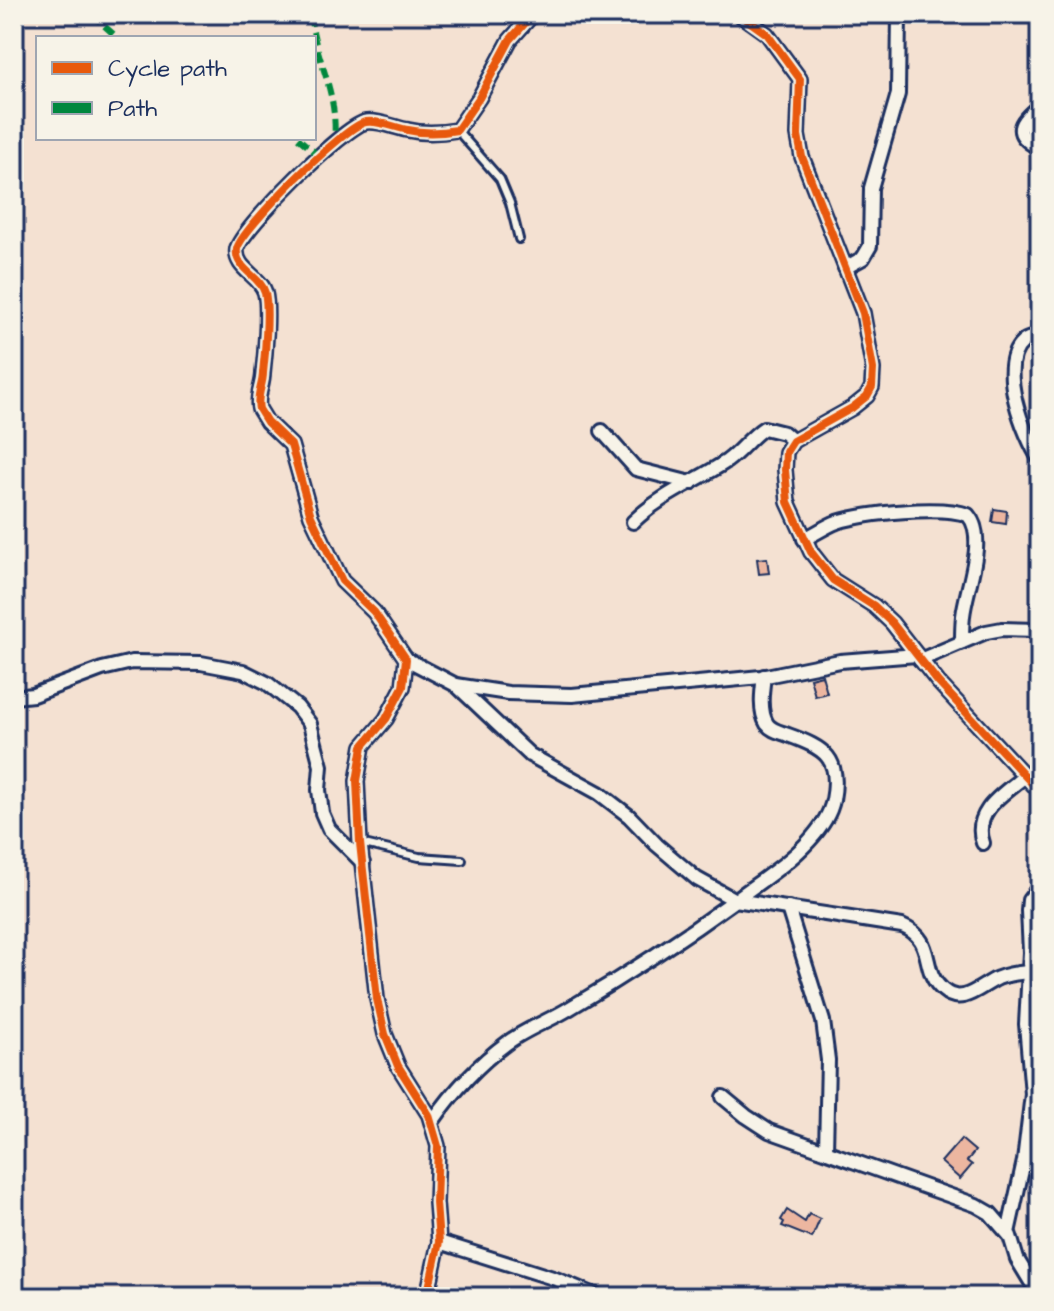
<svg xmlns="http://www.w3.org/2000/svg" width="1054" height="1311" font-family="'Architects Daughter',sans-serif">
  <rect width="100%" height="100%" fill="#f4e1d2"/>
  <filter id="ink" filterUnits="userSpaceOnUse"><feTurbulence type="fractalNoise" baseFrequency=".0125" numOctaves="2"/><feDisplacementMap in="SourceGraphic" scale="16" xChannelSelector="R" yChannelSelector="G"/><feConvolveMatrix kernelMatrix="1 2 1 2 8 2 1 2 1" color-interpolation-filters="sRGB"/></filter>
  <g filter="url(#ink)">
    <!-- building -->
    <g fill="#ecb6a0" stroke="#1b2f5e" stroke-width="2">
      <path d="M994 509 1007 511 1006 524 992 522Z"/>
      <path d="M767 558 769 573 759 574 757 559Z"/>
      <path d="M822 675 827 693 815 696 810 678Z"/>
      <path d="M961 1139 975 1151 967 1161 972 1165 960 1179 941 1162Z"/>
      <path d="M787 1210 805 1222 809 1214 820 1219 812 1238 782 1226 784 1222 781 1220Z"/>
    </g>
    <g fill="none" stroke-linecap="round" stroke-linejoin="round">
      <defs>
        <g id="lane">
          <path d="M457 130 500 179 510 203 519 239"/>
          <path d="M360 843 419 857 462 860"/>
        </g>
        <g id="street">
          <path d="M739 14 767 34 800 79 798 135 802 157 863 313 873 369 872 387 867 396 852 408 793 441 786 452 785 470 788 502 811 552 833 580 874 606 892 623 938 682 1040 792"/>
          <path d="M1040 105C1018 124 1011 133 1040 149"/>
          <path d="M845 268 863 258 870 246 871 188 898 94 899 14"/>
          <path d="M1040 336C1034 337 1027 338 1023 342 996 365 1024 436 1040 460"/>
          <path d="M602 431 636 469 691 483"/>
          <path d="M633 522C660 495 695 482 727 461 741 451 750 437 764 428L784 433 793 441"/>
          <path d="M804 539C815 534 826 526 837 522 867 513 940 505 968 515 988 537 966 588 963 616 962 625 962 634 962 642"/>
          <path d="M406 659 456 685 508 693 572 695 761 677 840 661 917 655"/>
          <path d="M920 660 986 632 1002 629 1040 630"/>
          <path d="M456 685 530 755 599 793 629 816 657 845 697 879 735 900 902 926C937 940 919 970 943 990 962 1007 980 986 998 978 1008 974 1017 973 1028 972"/>
          <path d="M14 697 33 695 102 669 132 662 201 663 243 671 267 683 297 707 310 724 321 766 319 790 322 813 329 829 363 863"/>
          <path d="M983 843C972 812 1003 794 1025 776"/>
          <path d="M788 908 823 1021 828 1060 826 1151"/>
          <path d="M723 1097 746 1116 769 1131 976 1205 990 1213 1010 1236 1017 1259 1040 1297"/>
          <path d="M432 1122C453 1092 477 1065 507 1043 524 1030 546 1022 565 1011 625 976 682 939 738 898 762 880 789 863 809 841 820 829 830 815 833 800 841 758 825 748 788 735 781 732 772 731 767 724 759 711 762 691 764 676"/>
          <path d="M1008 1233 1024 1161 1032 1094 1026 1024 1030 952 1028 911 1029 900 1040 886"/>
          <path d="M439 1242 556 1279 600 1297"/>
          <path d="M427 1297 439 1242 436 1203 438 1146 429 1115 398 1066 385 1034 377 999 360 843 357 781 363 746 386 719 403 687 406 659 374 612 342 581 311 516 291 445 267 422 259 409C256 396 263 385 263 373 265 356 269 308 265 293 261 276 234 269 237 249 241 229 345 125 366 122 379 120 396 128 408 130 425 134 440 133 457 130L479 98 510 40 533 14"/>
        </g>
      </defs>
      <!-- lane casing -->
      <use href="#lane" stroke="#1b2f5e" stroke-width="12"/>
      <!-- street casing -->
      <use href="#street" stroke="#1b2f5e" stroke-width="18"/>
      <!-- lane -->
      <use href="#lane" stroke="#f7f3e8" stroke-width="6"/>
      <!-- street -->
      <use href="#street" stroke="#f7f3e8" stroke-width="12"/>
      <!-- quiet -->
      <g stroke="#00873e" stroke-width="6" stroke-dasharray="12 6" stroke-linecap="butt">
        <path d="M91 14 118 38"/>
        <path d="M310 14C316 62 339 92 334 143"/>
        <path d="M298 138 319 156"/>
      </g>
      <defs>
        <g id="cycleway">
          <path d="M739 14 767 34 800 79 798 135 802 157 863 313 873 369 872 387 867 396 852 408 793 441 786 452 785 470 788 502 811 552 833 580 874 606 892 623 938 682 1040 792"/>
          <path d="M427 1297 439 1242 436 1203 438 1146 429 1115 398 1066 385 1034 377 999 360 843 357 781 363 746 386 719 403 687 406 659 374 612 342 581 311 516 291 445 267 422 259 409C256 396 263 385 263 373 265 356 269 308 265 293 261 276 234 269 237 249 241 229 345 125 366 122 379 120 396 128 408 130 425 134 440 133 457 130L479 98 510 40 533 14"/>
        </g>
      </defs>
      <!-- cycleway casing -->
      <use href="#cycleway" stroke="#f7f3e8" stroke-width="13"/>
      <!-- cycleway -->
      <use href="#cycleway" stroke="#e8590c" stroke-width="8"/>
    </g>
  </g>
  <!-- margin -->
  <rect width="1054" height="1311" fill="none" stroke="#f7f3e8" stroke-width="48"/>
  <rect x="24" y="24" width="1006" height="1263" fill="none" stroke="#1b2f5e" stroke-width="3" filter="url(#ink)"/>
  <!-- legend -->
  <rect x="36" y="36" width="280" height="104" fill="#f7f3e8" stroke="#9fa5b1" stroke-width="2"/>
  <rect x="52" y="62" width="40" height="12" fill="#e8590c" stroke="#9fa5b1" stroke-width="2"/>
  <text x="108" y="76" font-size="24" fill="#1b2f5e">Cycle path</text>
  <rect x="52" y="102" width="40" height="12" fill="#00873e" stroke="#9fa5b1" stroke-width="2"/>
  <text x="108" y="116" font-size="24" fill="#1b2f5e">Path</text>
</svg>
